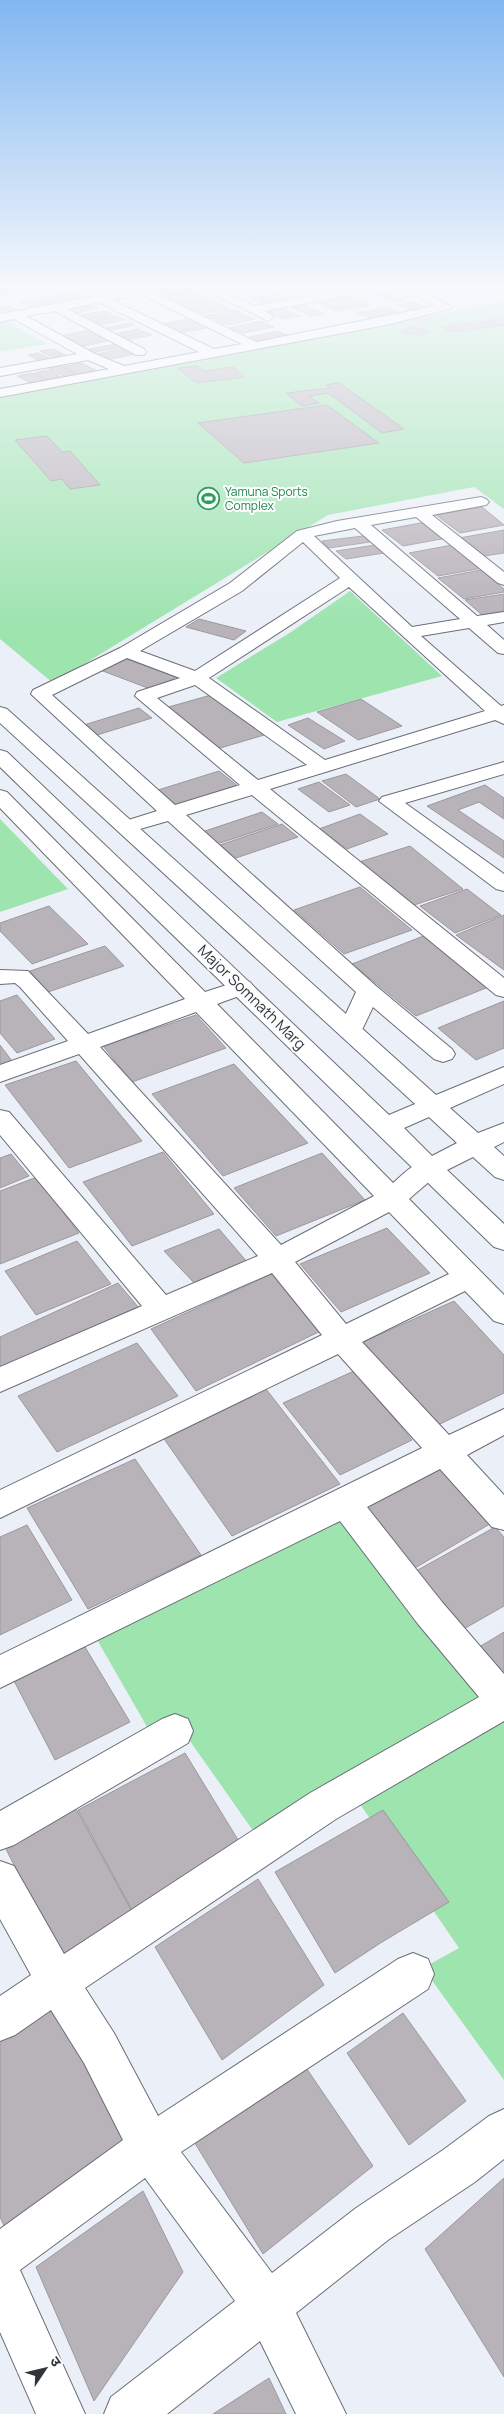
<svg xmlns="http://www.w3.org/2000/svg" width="504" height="2414" font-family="Manrope,'Noto Sans Devanagari',sans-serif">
  <rect width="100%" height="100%" fill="#ebf0f8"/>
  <!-- green -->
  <g fill="#9ee4af">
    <path d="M0 287H62L0 297Z"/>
    <path d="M504 301V509L474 487 328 515 53 683 0 639V396Z"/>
    <path d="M0 319H2L47 344 0 352Z"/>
    <path d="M350 591 442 676 277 722 216 678 291 632Z"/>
    <path d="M0 819 68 889 0 912Z"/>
    <path d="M345 1517 504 1711V2080L423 1968 459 1948 353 1794 261 1842 178 1724 154 1739 96 1638Z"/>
  </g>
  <!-- building -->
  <g fill="#b8b2b9" stroke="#9d979e">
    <path d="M102 287H127L133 290 101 295 90 289Z"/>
    <path d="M167 287H186L195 291 167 296 153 290Z"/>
    <path d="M73 292 88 299 62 304 47 297Z"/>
    <path d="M193 292 210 300 181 305 164 297Z"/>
    <path d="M388 292 405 300 393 302 376 295Z"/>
    <path d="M280 294 291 299 263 304 252 299Z"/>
    <path d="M44 297 61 305 36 310 20 302Z"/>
    <path d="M350 297 370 305 349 309 329 300Z"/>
    <path d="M213 301 230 309 200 314 184 306Z"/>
    <path d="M327 301 346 309 336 311 317 303Z"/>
    <path d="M412 302 432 309 417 312 398 305Z"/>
    <path d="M91 305 98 308 70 314 63 310Z"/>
    <path d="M305 305 324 314 311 316 292 308Z"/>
    <path d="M9 306 25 313 11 316 0 310V307Z"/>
    <path d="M387 307 408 315 377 321 357 313Z"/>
    <path d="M281 308 300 316 284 319 266 312Z"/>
    <path d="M234 310 242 313 212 319 204 316Z"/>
    <path d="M104 311 111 314 82 320 76 316Z"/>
    <path d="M242 314 255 319 228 325 216 320Z"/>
    <path d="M112 315 117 317 88 322 83 320Z"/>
    <path d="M118 317 124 320 94 326 88 323Z"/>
    <path d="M191 318 211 327 180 333 159 325Z"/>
    <path d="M504 319V325L451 332 442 327Z"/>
    <path d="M261 321 274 327 243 333 230 328Z"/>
    <path d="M130 323 135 325 112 330 107 328Z"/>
    <path d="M408 327 429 330 422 335 402 333Z"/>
    <path d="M138 329 145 332 116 338 109 335Z"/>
    <path d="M91 330 112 340 80 347 59 336Z"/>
    <path d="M277 331 287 335 259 341 249 337Z"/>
    <path d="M147 332 152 335 122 341 117 338Z"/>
    <path d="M117 344 122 347 91 353 85 350Z"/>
    <path d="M124 348 136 354 105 360 94 355Z"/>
    <path d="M53 349 69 357 56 359 40 351Z"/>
    <path d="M39 353 53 360 41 362 28 355Z"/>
    <path d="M81 363 97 371 78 375 63 367Z"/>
    <path d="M60 366 77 375 66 377 49 369Z"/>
    <path d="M197 366 204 371 233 367 245 377 196 383 178 368Z"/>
    <path d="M48 370 63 378 50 381 35 373Z"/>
    <path d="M32 373 48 381 33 384 17 376Z"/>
    <path d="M339 383 404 429 382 433 328 393 309 396 319 403 302 406 286 393 330 388 326 385Z"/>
    <path d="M327 405 379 443 244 463 198 423Z"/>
    <path d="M47 436 62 452 70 451 100 485 70 489 62 479 51 481 15 440Z"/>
    <path d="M482 507 504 525 460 533 436 515Z"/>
    <path d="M426 522 447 538 403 546 382 530Z"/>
    <path d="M504 530V553L484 556 459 538Z"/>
    <path d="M363 536 370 542 329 548 322 541Z"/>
    <path d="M375 545 384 553 346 559 336 551Z"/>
    <path d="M452 545 483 568 438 576 409 553Z"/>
    <path d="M481 570 504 589V592L464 599 438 578Z"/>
    <path d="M504 594V611L482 615 465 600Z"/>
    <path d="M199 619 246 631 234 640 186 627Z"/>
    <path d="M118 656 176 677 153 690 95 668Z"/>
    <path d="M211 695 264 735 217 749 165 708Z"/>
    <path d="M361 699 402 726 358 740 317 712Z"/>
    <path d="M139 708 152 718 97 735 84 725Z"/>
    <path d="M308 718 345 741 324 749 288 725Z"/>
    <path d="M219 771 239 787 178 806 158 790Z"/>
    <path d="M346 774 380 799 356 807 322 781Z"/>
    <path d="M319 782 350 805 329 812 298 789Z"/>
    <path d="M485 785 504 798V819L479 802 458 810 504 841V858L427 806Z"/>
    <path d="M262 812 278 824 211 846 196 834Z"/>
    <path d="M360 814 388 834 347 849 319 829Z"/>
    <path d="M282 824 298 837 236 858 220 845Z"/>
    <path d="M410 846 463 889 408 907 356 863Z"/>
    <path d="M360 887 412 930 344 954 294 910Z"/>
    <path d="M467 889 501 915 455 933 420 906Z"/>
    <path d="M49 906 88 944 32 964 0 931V923Z"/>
    <path d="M504 915V970L456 935Z"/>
    <path d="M426 935 491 986 416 1016 352 964Z"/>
    <path d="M105 946 124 966 48 992 30 971Z"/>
    <path d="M17 995 55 1039 17 1053 0 1033V1001Z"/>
    <path d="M504 1001V1048L476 1060 438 1028Z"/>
    <path d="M196 1015 226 1048 132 1082 103 1046Z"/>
    <path d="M0 1045 12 1061 0 1065Z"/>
    <path d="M76 1061 142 1141 69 1168 5 1085Z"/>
    <path d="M234 1064 308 1143 223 1176 152 1094Z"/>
    <path d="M163 1152 214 1214 132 1246 83 1182Z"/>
    <path d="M322 1153 365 1200 276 1236 234 1188Z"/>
    <path d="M11 1154 29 1176 0 1188V1158Z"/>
    <path d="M37 1177 79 1233 0 1264V1191Z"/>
    <path d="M387 1228 430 1273 341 1312 300 1264Z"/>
    <path d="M219 1229 248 1263 197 1286 164 1251Z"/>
    <path d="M77 1241 111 1284 36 1315 5 1271Z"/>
    <path d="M276 1272 327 1328 196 1391 151 1329Z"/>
    <path d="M118 1283 139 1308 0 1373V1337Z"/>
    <path d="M454 1301 504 1355V1393L436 1426 363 1342Z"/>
    <path d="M137 1343 178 1396 57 1452 18 1396Z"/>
    <path d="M354 1371 412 1440 340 1475 283 1403Z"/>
    <path d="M266 1389 340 1484 232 1536 162 1436Z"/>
    <path d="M442 1457 500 1518 415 1568 358 1504Z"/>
    <path d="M135 1459 201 1555 88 1609 27 1508Z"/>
    <path d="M27 1525 72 1600 0 1635V1537Z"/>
    <path d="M495 1527 504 1537V1606L455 1634 407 1576Z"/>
    <path d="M504 1632V1691L471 1652Z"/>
    <path d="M82 1642 130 1722 55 1760 11 1675Z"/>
    <path d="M185 1753 243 1848 132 1910 78 1810Z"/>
    <path d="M75 1807 136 1919 62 1961 4 1845Z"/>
    <path d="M383 1810 449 1902 382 1942 335 1973 275 1872Z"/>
    <path d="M258 1879 324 1985 222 2060 155 1947Z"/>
    <path d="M52 2003 126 2144 6 2230 0 2217V2034Z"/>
    <path d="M403 2013 466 2101 409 2145 347 2053Z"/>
    <path d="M300 2059 373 2166 263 2254 193 2140Z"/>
    <path d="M504 2178V2377L425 2249Z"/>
    <path d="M143 2191 183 2272 94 2401 36 2267Z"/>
    <path d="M269 2378 286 2414H213Z"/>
  </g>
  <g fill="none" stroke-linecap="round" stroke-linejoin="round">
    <defs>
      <g id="street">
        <path d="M131 287H165L153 292 256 342 435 306 397 287H412L452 307 450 309 386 325 0 397V389L109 369 88 360 0 376V368L77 354 14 319 0 322V314L91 297 92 294 102 295 131 289ZM140 294 242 344 214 349 112 300ZM99 302 199 352 124 366 93 353 26 316 55 311 136 355H144L146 352 144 349 67 309Z"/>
        <path d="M199 287H214L254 306 355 287H379L374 290 265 311 274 317 268 321Z"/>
        <path d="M481 497 486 499 489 502 486 505 432 515 504 572V585L498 583 416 517 371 525 477 616 504 612V622L487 625 504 640V654L498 653 469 628 421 636 501 706 504 705V724L495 720 270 789 504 978V997L496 995 252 795 186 815 376 986 452 1049 455 1054 452 1059 443 1062 434 1059 373 1007 359 1036 350 1038 341 1036 338 1031 356 992 168 821 126 833 119 831 116 827 119 823 157 811 31 694 33 690 120 648 230 583 297 531 337 521ZM355 528 460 619 412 627 314 536ZM303 542 340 578 195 671 140 651 242 591ZM349 587 485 711 325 760 209 678ZM127 658 180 678 137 692 135 696 240 785 175 805 52 695ZM195 685 307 765 258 780 157 698Z"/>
        <path d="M504 762V774L405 803 504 874V891L496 889 379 801 382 797Z"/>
        <path d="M0 790 7 792 205 992 242 980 250 982 254 987 250 992 217 1004 393 1183C407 1171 419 1156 438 1162L442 1168 438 1174 409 1199 504 1295V1324L494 1321 465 1291 362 1342 449 1435 504 1409V1435L467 1455 504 1495V1530L492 1527 440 1469 367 1507 442 1602 504 1674V1721L336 1819 85 1988 114 2033 158 2116 398 1959 413 1953 428 1959 434 1974 428 1989 181 2152 272 2273 356 2208 443 2150 489 2116 504 2109V2159L475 2182 388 2240 296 2313 346 2414H296L260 2341 167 2414H104L111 2397 235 2301 145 2178 20 2270 85 2414H36L0 2332V2229L123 2140 84 2063 51 2010 15 2035 0 2041V1996L31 1975 0 1919V1861L14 1866 64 1954 310 1793 479 1697 418 1624 340 1521 0 1688V1655L422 1448 338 1354 0 1518V1490L322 1335 272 1273 0 1392V1367L142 1306 0 1135V1110L9 1112 166 1295 258 1256 79 1054 0 1082V1065L68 1041 20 987 15 983 0 984V970L28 971 88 1034 185 999 0 808ZM196 1012 374 1196 281 1245 100 1047ZM389 1212 449 1274 346 1324 295 1262Z"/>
        <path d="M175 1714 188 1719 193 1731 188 1743 14 1845 0 1850V1811L162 1719Z"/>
      </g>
      <path id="secondary" d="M0 707 7 709 436 1095 504 1067V1084L450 1108 478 1133 504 1123V1142L494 1147 504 1156V1180L495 1177 473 1157 447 1170 504 1224V1250L494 1247 0 767V750L7 752 389 1115 415 1104 0 723ZM429 1117 457 1143 432 1156 404 1128Z"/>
    </defs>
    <!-- street casing -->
    <use href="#street" stroke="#6b6e76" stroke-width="2"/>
    <!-- secondary casing -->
    <use href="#secondary" stroke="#6b6e76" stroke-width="2"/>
    <!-- street -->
    <use href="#street" fill="#fff" fill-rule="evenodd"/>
    <!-- secondary -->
    <use href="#secondary" fill="#fff" fill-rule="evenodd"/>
  </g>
  <!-- sky -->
  <linearGradient id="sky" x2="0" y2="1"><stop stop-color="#81b7f1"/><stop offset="0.46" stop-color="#f6f8fc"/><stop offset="1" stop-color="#f6f8fc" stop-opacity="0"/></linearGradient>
  <rect width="504" height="625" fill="url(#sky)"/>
  <!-- icons -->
  <defs>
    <symbol id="stadium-ring" viewBox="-11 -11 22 22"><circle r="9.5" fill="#fcfdff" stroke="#2e9e5b" stroke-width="1.5"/><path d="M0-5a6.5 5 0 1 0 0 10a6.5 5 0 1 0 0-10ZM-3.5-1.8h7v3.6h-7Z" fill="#2e9e5b"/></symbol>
  </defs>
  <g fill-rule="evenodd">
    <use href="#stadium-ring" x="196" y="486" width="25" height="25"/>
  </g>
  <g text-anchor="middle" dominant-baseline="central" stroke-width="4" stroke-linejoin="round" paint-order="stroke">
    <!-- far-leisure labels -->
    <g font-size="12" fill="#27864d" stroke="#fcfdff" text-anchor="start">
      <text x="225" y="491">Yamuna Sports<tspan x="225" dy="14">Complex</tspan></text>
    </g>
    <!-- street labels -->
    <g font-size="15" fill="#323437" stroke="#fcfdff">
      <text transform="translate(252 997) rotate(44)">Major Somnath Marg</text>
    </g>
  </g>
  <!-- north arrow -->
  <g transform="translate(45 2369) rotate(55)" stroke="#fcfdff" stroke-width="4" paint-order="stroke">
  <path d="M0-4L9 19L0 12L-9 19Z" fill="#323437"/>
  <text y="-8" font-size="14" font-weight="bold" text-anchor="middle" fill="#323437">उ</text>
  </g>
</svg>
